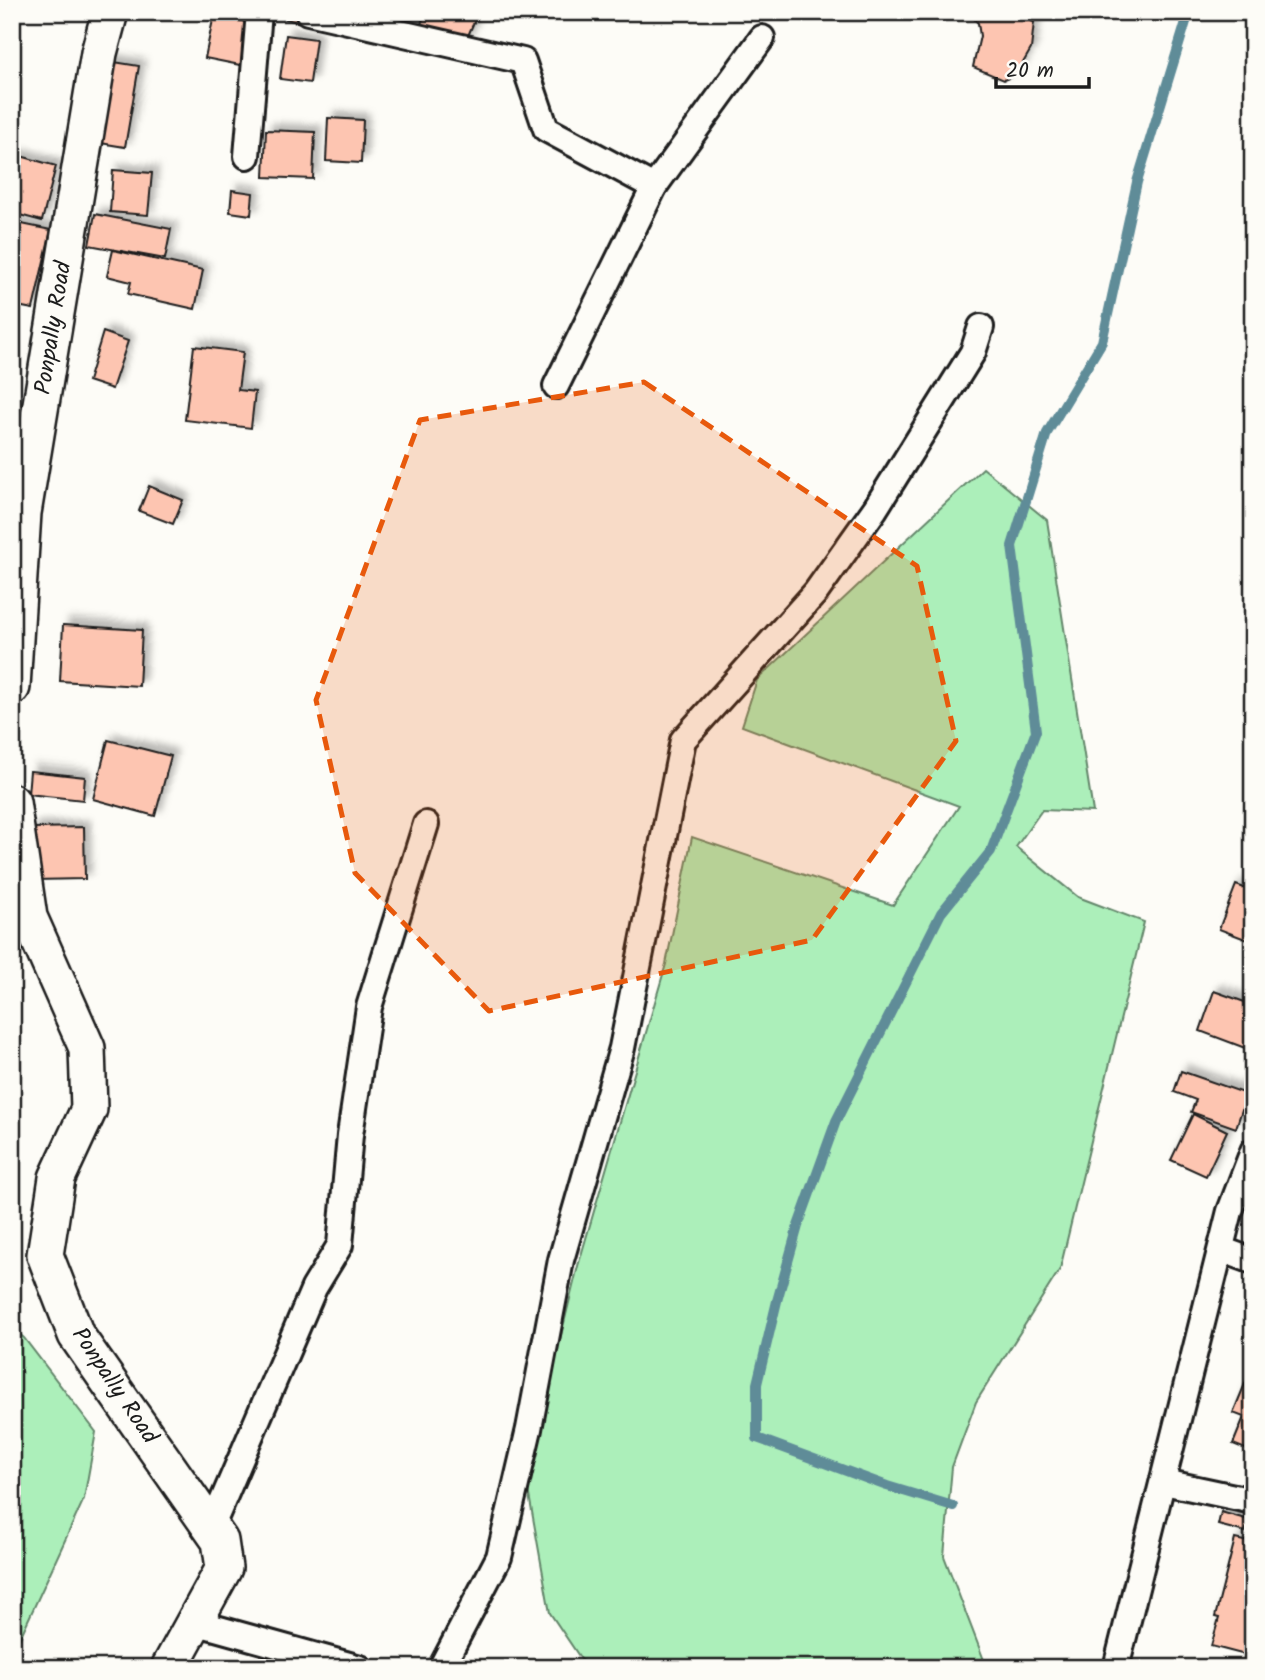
<svg xmlns="http://www.w3.org/2000/svg" width="1265" height="1680" font-family="Kalam,sans-serif">
  <defs>
    <filter id="shadow"><feDropShadow dx="6" dy="-6" stdDeviation="3.5" flood-color="#0004"/></filter>
  </defs>
  <rect width="100%" height="100%" fill="#fdfcf7"/>
  <filter id="ink" filterUnits="userSpaceOnUse"><feTurbulence type="fractalNoise" baseFrequency=".0143" numOctaves="2"/><feDisplacementMap in="SourceGraphic" scale="14" xChannelSelector="R" yChannelSelector="G"/><feConvolveMatrix kernelMatrix="1 2 1 2 8 2 1 2 1" color-interpolation-filters="sRGB"/></filter>
  <g filter="url(#ink)">
    <!-- green -->
    <g fill="#acefba" stroke="#64866b" stroke-width="2">
      <path d="M983 468 1047 520 1093 812 1042 810 1016 847 1078 897 1144 922 1060 1269 976 1402 952 1467 944 1556 987 1668H587L550 1613 526 1478 578 1266 666 964 692 837 893 905 959 806 742 726 757 680Z"/>
      <path d="M12 1328 24 1338 96 1432 84 1499 12 1655Z"/>
    </g>
    <g fill="none" stroke-linecap="round" stroke-linejoin="round">
      <!-- stream -->
      <path stroke="#5f8c98" stroke-width="10" d="M953 1506 887 1486 757 1438V1384L777 1301 798 1226 836 1121 941 913 991 851 1036 731 1012 546 1047 433 1102 342 1137 182 1189 12"/>
    </g>
    <!-- building -->
    <g fill="#fdc5b1" stroke="#1c1c1c" stroke-width="2" filter="url(#shadow)">
      <path d="M273 12H307L304 24 272 15Z"/>
      <path d="M375 12H409L403 35 371 26Z"/>
      <path d="M426 12 478 13 460 54 416 35Z"/>
      <path d="M969 13 1005 14 1034 22 1031 49 1016 75 1004 80 973 67 980 36 978 23Z"/>
      <path d="M214 15 260 25 250 67 205 58Z"/>
      <path d="M286 35 316 39 310 83 280 79Z"/>
      <path d="M108 61 139 66 125 147 94 142Z"/>
      <path d="M328 118 363 120 361 163 326 161Z"/>
      <path d="M266 130 315 132 313 179 264 177Z"/>
      <path d="M17 155 56 166 42 221 12 213V173Z"/>
      <path d="M113 170 152 173 148 215 110 212Z"/>
      <path d="M232 190 253 193 251 215 230 212Z"/>
      <path d="M95 214 171 229 165 259 89 245Z"/>
      <path d="M12 222 51 230 33 309 12 305Z"/>
      <path d="M113 250 203 270 195 309 128 294 131 282 107 276Z"/>
      <path d="M103 332 128 341 112 389 88 381Z"/>
      <path d="M194 346 243 352 238 390 255 392 251 428 185 420Z"/>
      <path d="M149 486 183 500 173 524 139 511Z"/>
      <path d="M63 625 142 630 139 686 60 681Z"/>
      <path d="M108 740 171 756 155 816 93 799Z"/>
      <path d="M30 771 85 777 83 800 28 794Z"/>
      <path d="M84 827 85 879 33 880 32 828Z"/>
      <path d="M1236 885 1253 891V942L1219 929Z"/>
      <path d="M1214 991 1253 1005V1051L1200 1031Z"/>
      <path d="M1181 1071 1247 1094 1236 1128 1191 1112 1196 1100 1174 1092Z"/>
      <path d="M1193 1114 1227 1131 1206 1176 1171 1160Z"/>
      <path d="M1249 1374 1253 1376V1452L1233 1444 1244 1417 1233 1413Z"/>
      <path d="M1221 1512 1249 1520 1245 1532 1218 1525Z"/>
      <path d="M1235 1539 1253 1543V1657L1211 1646 1219 1618 1215 1617Z"/>
    </g>
    <g fill="none" stroke-linecap="round" stroke-linejoin="round">
      <defs>
        <g id="street">
          <path d="M308 12 523 61 546 129 654 187"/>
          <path d="M247 156 259 12"/>
          <path d="M556 386 654 187 762 38"/>
          <path d="M1223 1250 1253 1261"/>
          <path d="M1164 1482 1253 1501"/>
          <path d="M211 1528 314 1288 340 1245 350 1135 369 1007 426 824"/>
          <path d="M194 1622 360 1668"/>
          <path d="M441 1668 499 1557 529 1429 561 1260 622 1048 683 740 816 592 875 509 973 352 981 327"/>
          <path d="M1116 1668 1230 1211 1253 1151"/>
        </g>
        <g id="secondary">
          <path d="M12 687 23 513 99 53 110 12"/>
          <path d="M12 802 29 917 87 1048 89 1109 57 1178 45 1255 76 1335 220 1541 224 1568 169 1668"/>
        </g>
      </defs>
      <!-- street casing -->
      <use href="#street" stroke="#1c1c1c" stroke-width="30"/>
      <!-- secondary casing -->
      <use href="#secondary" stroke="#1c1c1c" stroke-width="40"/>
      <!-- street -->
      <use href="#street" stroke="#fdfcf7" stroke-width="24"/>
      <!-- secondary -->
      <use href="#secondary" stroke="#fdfcf7" stroke-width="35"/>
    </g>
  </g>
  <!-- marked area -->
  <path fill="#e8590c" fill-opacity="0.2" stroke="#e8590c" stroke-width="5" stroke-dasharray="14 9" stroke-linejoin="round" d="M644 382 917 566 956 741 812 940 489 1011 355 873 316 700 420 420Z"/>
  <g text-anchor="middle" dominant-baseline="central" stroke-width="5" stroke-linejoin="round" paint-order="stroke">
    <!-- street labels -->
    <g font-size="23" fill="#1c1c1c" stroke="#fdfcf7">
      <text transform="translate(54 328) rotate(-81)">Ponpally Road</text>
      <text transform="translate(114 1386) rotate(56)">Ponpally Road</text>
    </g>
  </g>
  <!-- margin -->
  <rect width="1265" height="1680" fill="none" stroke="#fdfcf7" stroke-width="42"/>
  <rect x="21" y="21" width="1223" height="1638" fill="none" stroke="#1c1c1c" stroke-width="2.5" filter="url(#ink)"/>
  <!-- scale -->
  <path d="M996 77v10h93v-10" fill="none" stroke="#1c1c1c" stroke-width="3.5"/>
  <text x="1006" y="77" font-size="21" fill="#1c1c1c" stroke="#fdfcf7" stroke-width="5" paint-order="stroke">20 m</text>
</svg>
